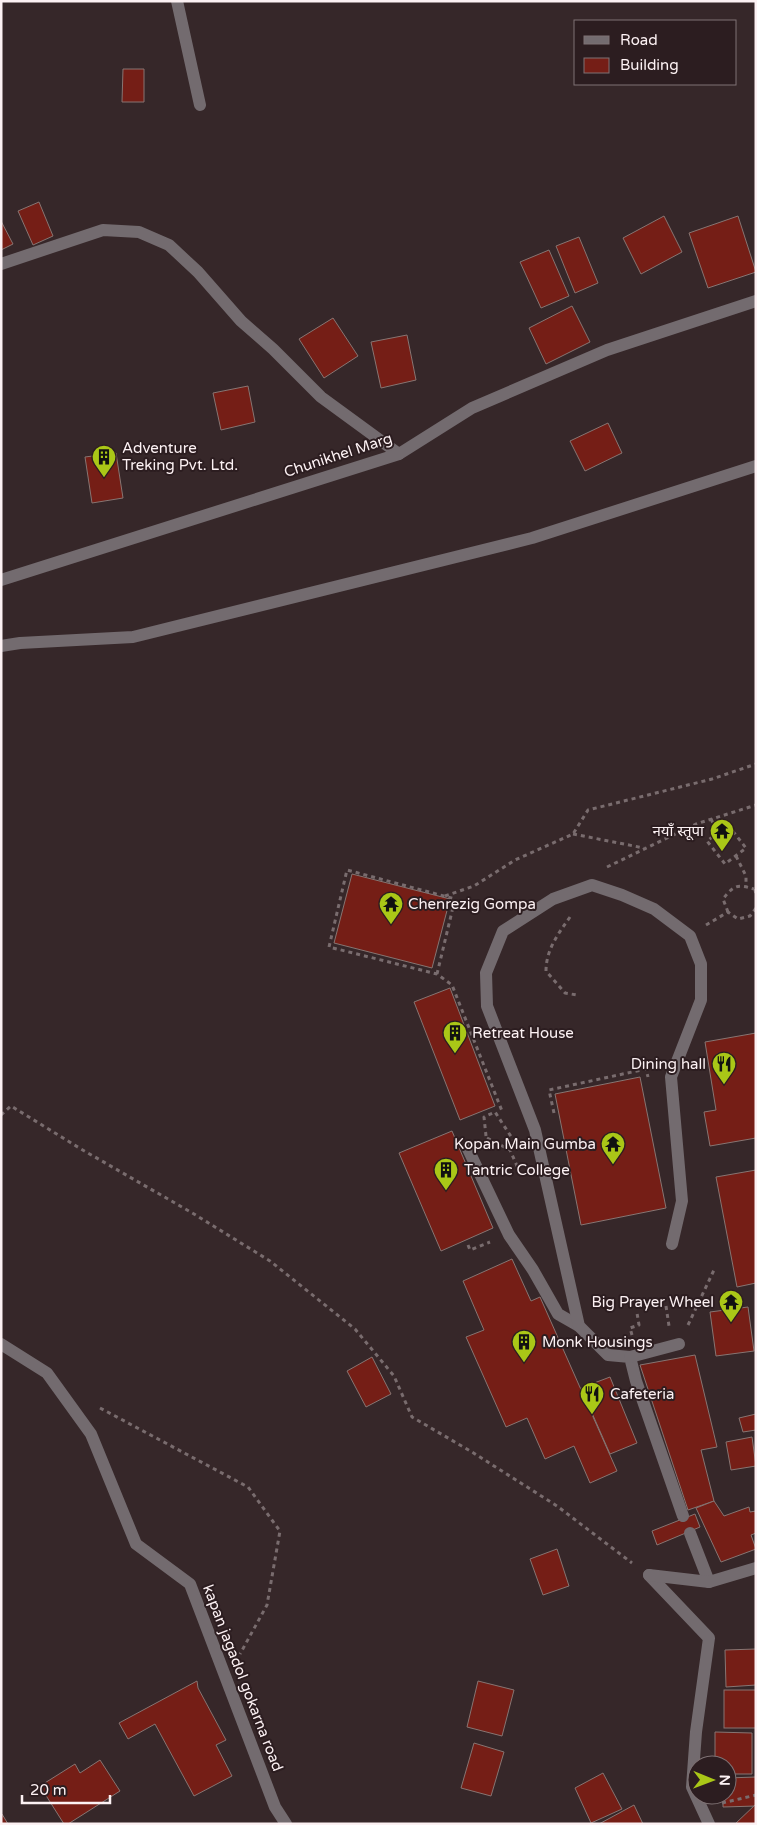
<svg xmlns="http://www.w3.org/2000/svg" width="757" height="1825" font-family="'Varela Round','Noto Sans Devanagari',sans-serif">
  <rect width="100%" height="100%" fill="#362729"/>
  <!-- building -->
  <g fill="#751e16" stroke="#877572">
    <path d="M123 69H144V102H122Z"/>
    <path d="M39 202 53 236 33 245 18 211Z"/>
    <path d="M664 216 682 252 641 274 623 238Z"/>
    <path d="M738 216 756 272 708 288 689 233Z"/>
    <path d="M1 221 13 244 1 250Z"/>
    <path d="M579 237 598 283 575 293 556 246Z"/>
    <path d="M549 250 569 296 541 308 520 262Z"/>
    <path d="M572 306 590 342 546 364 529 328Z"/>
    <path d="M333 318 358 356 324 378 299 339Z"/>
    <path d="M407 335 416 380 381 388 371 342Z"/>
    <path d="M248 386 255 422 221 430 213 393Z"/>
    <path d="M608 423 622 453 585 471 570 441Z"/>
    <path d="M116 453 123 498 92 503 85 457Z"/>
    <path d="M352 874 450 899 432 968 334 943Z"/>
    <path d="M450 988 495 1106 460 1120 414 1002Z"/>
    <path d="M756 1033V1138L710 1146 704 1112 716 1110 705 1042Z"/>
    <path d="M640 1077 666 1208 581 1225 555 1094Z"/>
    <path d="M452 1131 493 1228 441 1251 399 1153Z"/>
    <path d="M756 1170V1283L737 1287 716 1177Z"/>
    <path d="M512 1259 531 1301 540 1297 617 1471 590 1483 574 1446 545 1459 527 1418 506 1427 466 1337 484 1330 463 1281Z"/>
    <path d="M748 1307 754 1351 716 1356 710 1312Z"/>
    <path d="M695 1355 717 1447 701 1450 714 1501 688 1510 640 1365Z"/>
    <path d="M372 1357 391 1394 366 1407 347 1371Z"/>
    <path d="M610 1377 637 1443 610 1454 581 1388Z"/>
    <path d="M756 1414V1430L743 1432 739 1418Z"/>
    <path d="M752 1437 756 1466 731 1470 726 1442Z"/>
    <path d="M714 1501 724 1516 749 1507 750 1512 756 1511V1533L751 1535 756 1549 721 1562 696 1508Z"/>
    <path d="M695 1514 700 1527 657 1545 652 1531Z"/>
    <path d="M557 1549 569 1586 543 1595 530 1559Z"/>
    <path d="M756 1649V1685L726 1687 725 1650Z"/>
    <path d="M197 1681 198 1688 226 1740 216 1745 232 1776 194 1796 155 1724 128 1739 119 1723Z"/>
    <path d="M478 1681 514 1690 502 1736 467 1727Z"/>
    <rect x="724" y="1690" width="32" height="38"/>
    <path d="M715 1732 752 1733V1774H727V1765H715Z"/>
    <path d="M474 1743 504 1752 491 1796 461 1788Z"/>
    <path d="M100 1760 120 1791 68 1824H64L40 1786 75 1764 80 1773Z"/>
    <path d="M603 1773 622 1809 591 1823 575 1788Z"/>
    <path d="M756 1777V1806L723 1807V1795H727V1778Z"/>
    <path d="M756 1804V1824H735Z"/>
    <path d="M634 1805 643 1824H599Z"/>
    <path d="M2 1814 8 1824H1Z"/>
  </g>
  <g fill="none" stroke-linecap="round" stroke-linejoin="round">
    <!-- path -->
    <g stroke="#796c6e" stroke-width="3" stroke-dasharray="4 4" stroke-linecap="butt">
      <path d="M711 819 718 833"/>
      <path d="M728 825 746 848 725 864 707 841Z"/>
      <path d="M573 834 644 848"/>
      <path d="M736 856 746 876V887"/>
      <path d="M607 867 696 824 756 805"/>
      <path d="M755 889 756 896"/>
      <path d="M445 896 474 886 515 860 573 834 588 810 712 779 756 764"/>
      <path d="M728 912 723 899C734 885 737 884 754 889"/>
      <path d="M570 917C558 934 546 950 546 971L565 993 577 995"/>
      <path d="M706 925 728 912 738 919 750 916 756 908"/>
      <path d="M437 974 455 899 347 870 329 947 437 974 452 985 502 1111"/>
      <path d="M554 1113 549 1090 646 1069 648 1077"/>
      <path d="M1 1115 11 1106 81 1149 194 1214 270 1261 355 1329 394 1376 412 1417 472 1452 557 1506 632 1563"/>
      <path d="M486 1136 484 1117 495 1112 514 1141"/>
      <path d="M487 1138 510 1150 521 1175"/>
      <path d="M468 1245 470 1250 490 1242"/>
      <path d="M666 1306 669 1326"/>
      <path d="M688 1325 714 1270"/>
      <path d="M632 1335 630 1328 639 1325 637 1313"/>
      <path d="M100 1408 248 1487 280 1531 267 1605 240 1654"/>
      <path d="M722 1803 756 1795"/>
    </g>
    <!-- service -->
    <g stroke="#736b6f" stroke-width="12">
      <path d="M468 1149 509 1235 533 1270 558 1314 579 1326"/>
      <path d="M672 1244 682 1201 671 1077 701 1000V964L690 936 654 909 622 895 592 885 553 899 503 931 486 973 487 1006 535 1130 579 1326 608 1355 630 1357 636 1381 683 1516"/>
      <path d="M630 1357 679 1344"/>
      <path d="M690 1533 709 1582"/>
    </g>
    <!-- minor -->
    <g stroke="#736b6f" stroke-width="12">
      <path d="M177 1 200 105"/>
      <path d="M1 264 103 230 139 232 169 245 198 272 241 321 273 349 321 397 399 454"/>
      <path d="M1 580 399 454 472 408 607 350 756 301"/>
      <path d="M1 646 20 643 133 637 532 538 756 466"/>
      <path d="M1 1344 47 1373 91 1434 136 1544 190 1584 275 1807 286 1824"/>
      <path d="M649 1575 709 1638 696 1732 692 1787 709 1824"/>
      <path d="M649 1575 709 1582 756 1568"/>
    </g>
  </g>
  <!-- icons -->
  <defs>
    <symbol id="building-pin" viewBox="-11 -11 22 30"><path d="M0 17L-7.5 6A9.5 9.5 0 1 1 7.5 6Z" fill="#aac717" stroke="#2c1d20"/><path d="M-4-6H4V6H1V3H-1V6H-4ZM-2.5-4.3h1.7v1.8h-1.7ZM.8-4.3h1.7v1.8H.8ZM-2.5-1h1.7V.8h-1.7ZM.8-1h1.7V.8H.8Z" fill="#111"/></symbol>
    <symbol id="temple-pin" viewBox="-11 -11 22 30"><path d="M0 17L-7.5 6A9.5 9.5 0 1 1 7.5 6Z" fill="#aac717" stroke="#2c1d20"/><path d="M0-6L5-2H3V0L6.5 2.5H4V6H1.5V3h-3V6H-4V2.5H-6.5L-3 0V-2H-5Z" fill="#111"/></symbol>
    <symbol id="restaurant-pin" viewBox="-11 -11 22 30"><path d="M0 17L-7.5 6A9.5 9.5 0 1 1 7.5 6Z" fill="#aac717" stroke="#2c1d20"/><path d="M-5-6h1v4h1v-4h1v4h1v-4h1v5L-1.5 .5V6h-2V.5L-5-1ZM5-6V6H3V1.5H1.5Q1.5-4 5-6Z" fill="#111"/></symbol>
  </defs>
  <g fill-rule="evenodd">
    <use href="#building-pin" x="90" y="443" width="28" height="38"/>
    <use href="#temple-pin" x="708" y="817" width="28" height="38"/>
    <use href="#temple-pin" x="377" y="890" width="28" height="38"/>
    <use href="#building-pin" x="441" y="1019" width="28" height="38"/>
    <use href="#restaurant-pin" x="710" y="1050" width="28" height="38"/>
    <use href="#temple-pin" x="599" y="1130" width="28" height="38"/>
    <use href="#building-pin" x="432" y="1156" width="28" height="38"/>
    <use href="#temple-pin" x="717" y="1288" width="28" height="38"/>
    <use href="#building-pin" x="510" y="1328" width="28" height="38"/>
    <use href="#restaurant-pin" x="578" y="1380" width="28" height="38"/>
  </g>
  <g text-anchor="middle" dominant-baseline="central" stroke-width="4" stroke-linejoin="round" paint-order="stroke">
    <!-- poi labels -->
    <g font-size="15" fill="#fcf1f3" stroke="#2c1d20" text-anchor="start">
      <text x="122" y="448">Adventure<tspan x="122" dy="17">Treking Pvt. Ltd.</tspan></text>
      <text x="704" y="831" text-anchor="end">नयाँ स्तूपा</text>
      <text x="408" y="904">Chenrezig Gompa</text>
      <text x="472" y="1033">Retreat House</text>
      <text x="706" y="1064" text-anchor="end">Dining hall</text>
      <text x="596" y="1144" text-anchor="end">Kopan Main Gumba</text>
      <text x="464" y="1170">Tantric College</text>
      <text x="714" y="1302" text-anchor="end">Big Prayer Wheel</text>
      <text x="542" y="1342">Monk Housings</text>
      <text x="610" y="1394">Cafeteria</text>
    </g>
    <!-- street labels -->
    <g font-size="15" fill="#fcf1f3" stroke="#2c1d20">
      <text transform="translate(338 455) rotate(-18)">Chunikhel Marg</text>
      <text transform="translate(243 1678) rotate(69)">kapan jagadol gokarna road</text>
    </g>
  </g>
  <!-- border -->
  <rect width="757" height="1825" fill="none" stroke="#fcf1f3" stroke-width="5"/>
  <!-- legend -->
  <rect x="574" y="20" width="162" height="65" fill="#2c1d20" stroke="#7f7274"/>
  <rect x="584" y="36" width="25" height="8" fill="#736b6f" stroke="#7f7274"/>
  <text x="620" y="45" font-size="15" fill="#fcf1f3">Road</text>
  <rect x="584" y="58" width="25" height="15" fill="#751e16" stroke="#7f7274"/>
  <text x="620" y="70" font-size="15" fill="#fcf1f3">Building</text>
  <!-- north arrow -->
  <g transform="translate(712 1780) rotate(91)"><circle r="24" fill="#2c1d20" stroke="#7f7274"/>
  <path d="M0-4L9 19L0 12L-9 19Z" fill="#aac717"/>
  <text y="-8" font-size="14" font-weight="bold" text-anchor="middle" fill="#fcf1f3">N</text>
  </g>
  <!-- scale -->
  <path d="M22 1795v8h88v-8" fill="none" stroke="#fcf1f3" stroke-width="2.5"/>
  <text x="30" y="1795" font-size="15" fill="#fcf1f3" stroke="#2c1d20" stroke-width="4" paint-order="stroke">20 m</text>
</svg>
